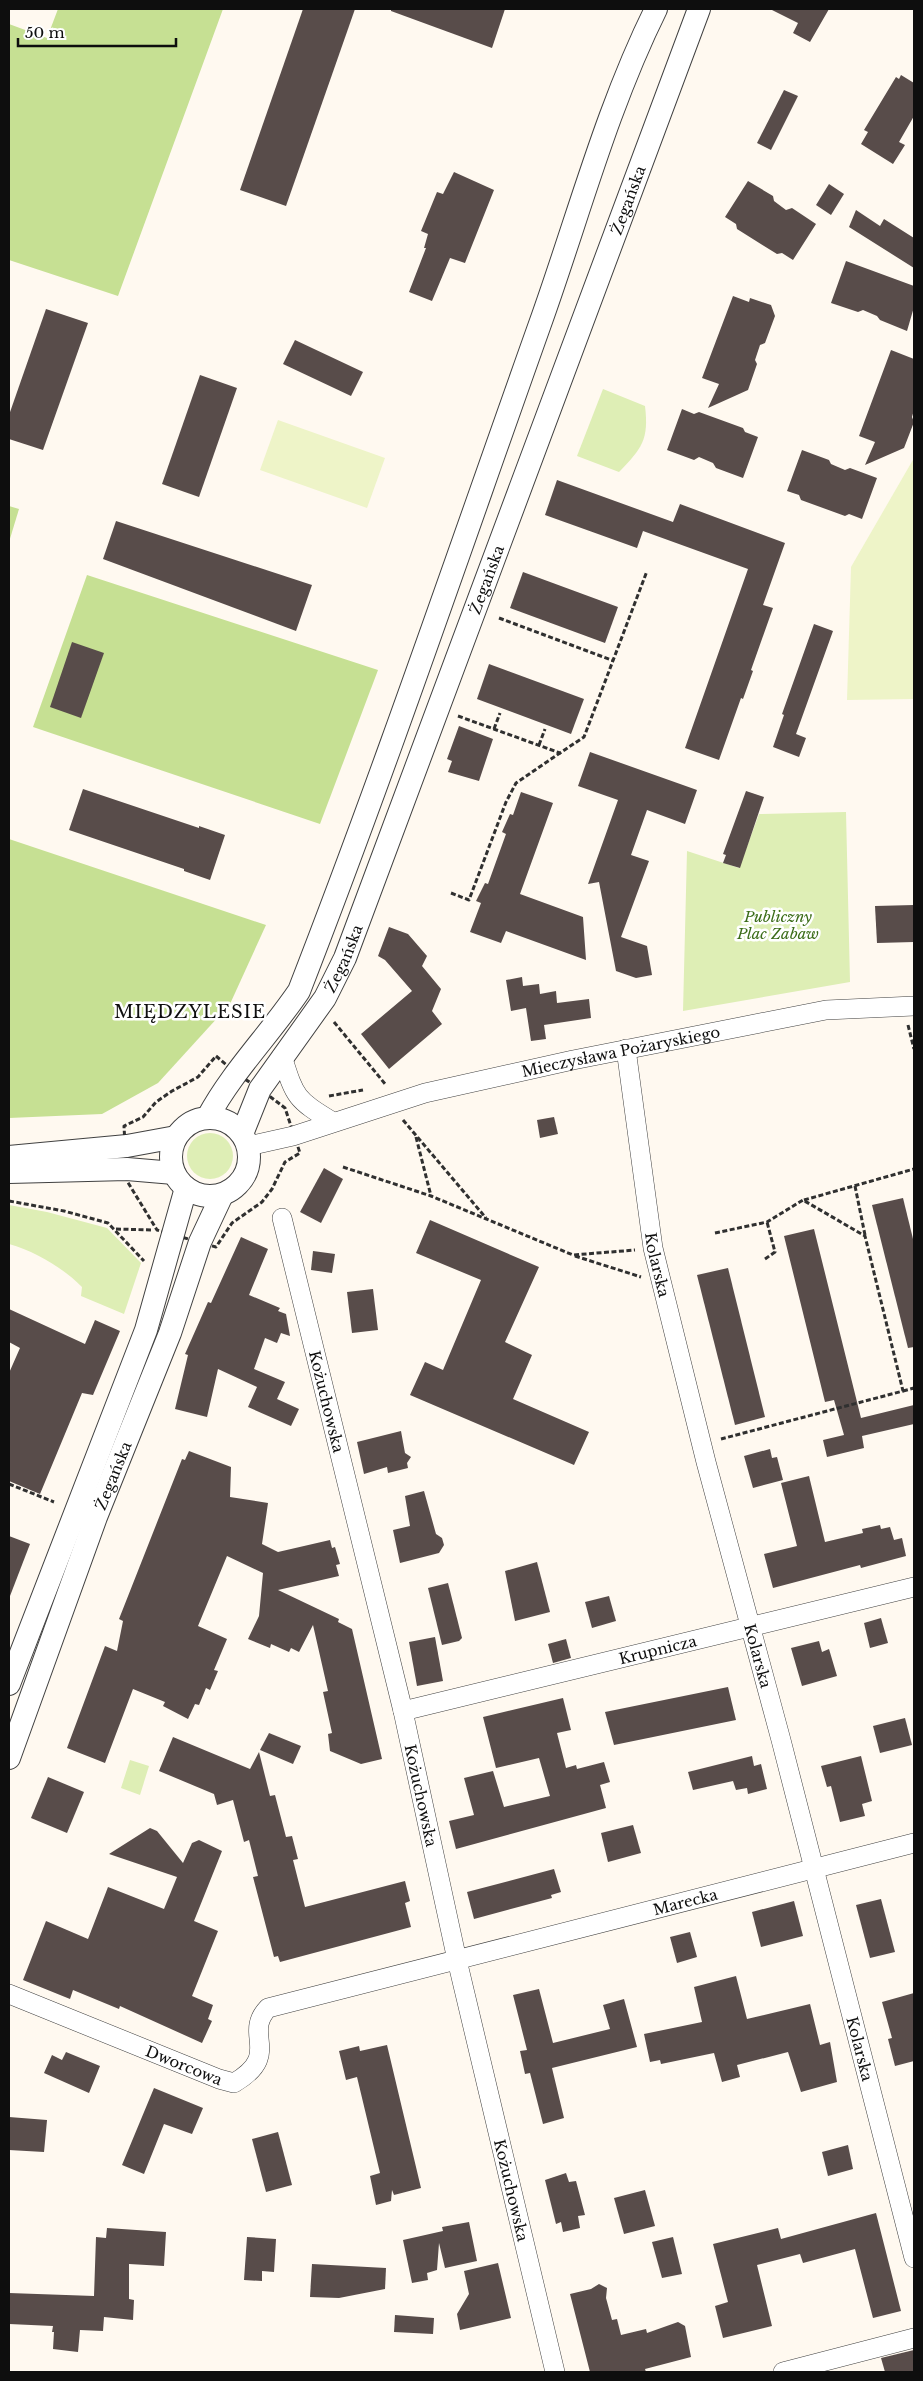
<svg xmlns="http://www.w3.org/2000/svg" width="923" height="2381" font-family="'Libre Baskerville',serif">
  <rect width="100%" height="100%" fill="#fff9f0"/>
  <!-- green -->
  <g fill="#deeeb5">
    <path d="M603 389 645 406C649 440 642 448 619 472L577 456Z"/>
    <path d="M846 812 850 982 683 1011 687 851 739 868 759 814Z"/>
    <circle cx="210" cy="1156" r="23"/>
    <path d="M9 1205 47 1212 107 1228 141 1263 124 1314 81 1296 82 1287C62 1267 36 1252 9 1244Z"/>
    <path d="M130 1760 149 1766 140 1795 121 1788Z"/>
  </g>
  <!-- forest -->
  <g fill="#c6e093">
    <path d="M58 9H223L118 296 9 260V24L47 38Z"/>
    <path d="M9 506 19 509 9 542Z"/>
    <path d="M87 575 378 670 320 824 33 727Z"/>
    <path d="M9 839 266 925 230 1004 158 1083 102 1114 9 1118Z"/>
  </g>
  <!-- pitch -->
  <g fill="#eef4c8">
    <path d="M278 420 385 458 367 508 260 470Z"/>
    <path d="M914 458V699L847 700 851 567Z"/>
  </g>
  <!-- building -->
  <g fill="#584c4a">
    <path d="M303 9H355L286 206 240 190Z"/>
    <path d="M391 9H505L492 48 391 11Z"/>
    <path d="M770 9H829L810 42 793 33 798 23Z"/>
    <path d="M901 75 914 83V116L899 142 905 145 893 164 861 144 868 132 864 130 896 77 899 79Z"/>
    <path d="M784 90 798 96 771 150 757 143Z"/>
    <path d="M454 172 494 190 465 263 450 258 432 301 409 292 426 248H424L428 234 421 231 437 192 443 194Z"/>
    <path d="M748 181 773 196 774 201 786 210 792 208 816 224 793 260 782 253 777 254 737 229 736 224 725 217Z"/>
    <path d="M829 184 844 194 831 215 816 205Z"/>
    <path d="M856 210 880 226 884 219 914 238V268L849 227Z"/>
    <path d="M846 261 914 286V307L907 331 880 320 877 316 863 310 858 312 831 303Z"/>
    <path d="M733 296 749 302 750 298 771 305 775 316 765 343 760 345 755 360 757 364 748 390 708 408 719 384 702 378Z"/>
    <path d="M46 309 88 323 43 450 9 439V415Z"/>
    <path d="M295 340 363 372 351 396 283 364Z"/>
    <path d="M891 350 914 359V410L912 417 914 422 904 448 865 465 875 442 859 436Z"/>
    <path d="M200 375 237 388 199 497 162 484Z"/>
    <path d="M682 409 694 414 699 412 743 428 745 432 758 437 743 478 716 468 713 463 699 457 694 460 667 450Z"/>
    <path d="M802 450 829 460 831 464 845 470 850 468 877 478 862 519 849 514 845 516 801 500 799 495 787 491Z"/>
    <path d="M557 480 673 522 680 504 785 543 763 605 773 608 751 670 753 671 743 699 741 698 719 760 685 748 748 569 643 531 637 548 545 515Z"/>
    <path d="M116 521 312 585 296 631 103 559Z"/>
    <path d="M523 572 618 607 605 643 510 608Z"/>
    <path d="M814 624 833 631 796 734 806 738 799 757 773 747 784 715 782 714Z"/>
    <path d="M72 642 104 653 81 718 50 707Z"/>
    <path d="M489 664 584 699 571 734 477 699Z"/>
    <path d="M459 726 493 739 479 781 448 772 452 761 447 759Z"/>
    <path d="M590 752 697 790 685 824 647 810 631 855 649 861 621 937 647 946 652 975 636 978 616 971 599 882 588 884 618 800 578 786Z"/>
    <path d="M83 789 199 828V826L225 835 210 880 184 871V869L69 830Z"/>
    <path d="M746 791 764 797 740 868 723 863 726 855 723 854Z"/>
    <path d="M521 792 553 803 520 894 583 917 586 960 506 931 501 943 470 932 481 903 476 901 485 883 488 884 506 834 502 832 510 814 513 815Z"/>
    <path d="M914 905V942L877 943 875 906Z"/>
    <path d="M389 927 408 934 427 956 422 966 441 989 432 1011 442 1024 389 1069 361 1034 412 991 385 960 378 956Z"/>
    <path d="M522 977 523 986 539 984 540 994 556 991 557 1003 589 999 591 1018 544 1025 546 1039 531 1041 526 1008 511 1011 506 980Z"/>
    <path d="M554 1117 558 1134 540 1138 537 1120Z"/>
    <path d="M324 1168 343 1179 321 1223 300 1212Z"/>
    <path d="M903 1198 914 1243V1347L908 1348 872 1205Z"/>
    <path d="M430 1220 539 1267 505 1342 532 1355 513 1399 589 1432 574 1465 410 1395 425 1362 443 1370 481 1280 416 1253Z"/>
    <path d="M814 1229 861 1418 914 1405V1424L862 1436 864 1448 827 1457 823 1440 844 1435 834 1400 825 1402 784 1236Z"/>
    <path d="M241 1237 268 1249 249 1295 280 1308 278 1311 286 1314 290 1336 281 1333 277 1343 265 1338 254 1369 285 1382 277 1399 299 1409 291 1426 248 1407 257 1387 218 1369 207 1417 175 1409 188 1355 185 1354 208 1302 211 1303Z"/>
    <path d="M313 1251 335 1254 332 1273 311 1270Z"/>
    <path d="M728 1268 765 1417 735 1425 697 1275Z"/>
    <path d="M373 1289 378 1330 352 1333 347 1292Z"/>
    <path d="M9 1309 85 1344 95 1320 120 1331 93 1395 82 1393 40 1494 9 1481V1373L20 1348 9 1342Z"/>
    <path d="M401 1431 405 1453 411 1457 407 1463 408 1468 388 1473 387 1467 364 1474 357 1442Z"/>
    <path d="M770 1449 772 1458 777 1457 783 1480 753 1488 744 1456Z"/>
    <path d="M189 1451 231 1467 230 1497 268 1503 262 1544 278 1552 330 1540 332 1548 335 1547 340 1564 336 1565 339 1576 278 1590 339 1619 338 1622 352 1629 382 1759 361 1764 330 1751 328 1734 332 1733 323 1692 328 1691 313 1625 299 1652 291 1648 289 1652 271 1644 270 1648 248 1639 259 1616 263 1573 227 1556 198 1626 227 1639 214 1670 218 1671 210 1690 206 1688 199 1705 195 1704 188 1719 163 1706 165 1702 133 1689 105 1763 67 1748 105 1646 117 1651 123 1621 119 1619 182 1459 185 1460Z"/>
    <path d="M809 1476 825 1542 863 1533 862 1529 880 1525 881 1529 890 1527 894 1540 902 1538 906 1556 861 1568 860 1565 773 1588 764 1554 797 1546 781 1483Z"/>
    <path d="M424 1491 436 1534 442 1538 444 1545 439 1553 400 1563 393 1530 410 1526 405 1496Z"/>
    <path d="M9 1536 30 1544 10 1596 9 1595Z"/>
    <path d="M537 1562 550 1612 515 1621 505 1571Z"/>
    <path d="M448 1583 462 1638 459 1641 442 1645 428 1588Z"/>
    <path d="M609 1596 616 1621 592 1628 585 1602Z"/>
    <path d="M881 1618 888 1643 870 1648 864 1623Z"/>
    <path d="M435 1637 443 1681 417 1686 409 1642Z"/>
    <path d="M566 1639 571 1658 553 1663 548 1644Z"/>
    <path d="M819 1641 822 1652 829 1649 837 1676 802 1686 791 1648Z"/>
    <path d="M728 1687 736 1720 614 1745 605 1712Z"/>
    <path d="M563 1698 571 1730 557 1733 566 1768 576 1765 577 1769 604 1762 610 1782 600 1785 606 1808 456 1849 449 1821 474 1815 464 1778 493 1771 504 1807 550 1796 539 1758 496 1768 483 1717Z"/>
    <path d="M905 1718 912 1745 880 1753 873 1726Z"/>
    <path d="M269 1733 301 1746 293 1764 260 1750Z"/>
    <path d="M173 1737 250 1769 259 1752 270 1796 275 1795 286 1837 292 1836 298 1859 293 1860 305 1907 405 1881 410 1901 405 1903 411 1927 280 1962 278 1956 274 1957 253 1877 258 1876 249 1840 244 1842 233 1800 217 1805 214 1794 159 1771Z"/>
    <path d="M752 1756 754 1766 761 1764 767 1789 748 1794 747 1788 736 1790 733 1781 693 1790 688 1772Z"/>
    <path d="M861 1756 872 1801 862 1804 865 1816 840 1822 831 1786 827 1787 821 1766Z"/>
    <path d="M48 1777 84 1792 67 1833 31 1818Z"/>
    <path d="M633 1825 641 1853 608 1862 601 1833Z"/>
    <path d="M150 1828 157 1831 183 1863 192 1843 199 1840 222 1851 194 1921 218 1931 192 1996 213 2005 208 2019 212 2021 202 2043 120 2006 119 2009 73 1990 70 1999 23 1980 46 1921 88 1939 108 1887 164 1909 177 1877 109 1854Z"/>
    <path d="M554 1869 561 1892 551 1895 552 1898 474 1919 467 1892Z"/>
    <path d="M881 1899 895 1952 870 1958 856 1905Z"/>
    <path d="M794 1901 803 1936 761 1947 752 1912Z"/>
    <path d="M690 1932 697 1957 677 1963 670 1937Z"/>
    <path d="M736 1976 747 2019 810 2004 820 2045 830 2042 837 2082 801 2092 788 2052 737 2065 740 2077 722 2082 714 2053 661 2064 660 2060 650 2062 644 2034 702 2022 694 1987Z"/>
    <path d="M539 1989 553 2043 610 2029 603 2005 624 1999 637 2047 552 2068 564 2118 543 2124 530 2073 525 2074 520 2051 527 2050 513 1995Z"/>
    <path d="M914 1993V2061L895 2066 888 2039 892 2038 882 2002Z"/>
    <path d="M387 2045 421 2188 394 2195 392 2190 391 2201 376 2205 370 2176 380 2173 357 2077 346 2080 339 2051 359 2046 360 2051Z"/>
    <path d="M66 2052 100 2066 89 2093 44 2073 52 2055 62 2060Z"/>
    <path d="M154 2088 203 2108 192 2134 164 2124 144 2174 122 2165Z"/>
    <path d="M9 2117 47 2120 44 2152 9 2150Z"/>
    <path d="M278 2132 292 2185 266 2192 252 2139Z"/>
    <path d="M848 2145 853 2169 828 2176 822 2152Z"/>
    <path d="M566 2173 569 2182 576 2181 585 2215 578 2216 580 2228 563 2232 561 2222 556 2224 545 2180Z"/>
    <path d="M645 2190 655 2226 624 2234 614 2198Z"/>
    <path d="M876 2213 901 2311 873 2318 855 2249 803 2263 800 2254 757 2265 772 2326 723 2338 715 2306 728 2302 713 2244 778 2228 781 2239Z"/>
    <path d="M469 2222 477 2261 445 2268 439 2243 437 2270 427 2273 428 2280 412 2283 403 2240 443 2231 442 2227Z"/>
    <path d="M107 2228 166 2232 164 2266 129 2264V2299L134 2300 133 2320 104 2317 103 2331 80 2330 78 2352 53 2349 54 2332H52L53 2326 9 2324V2293L94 2296 96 2237 106 2238Z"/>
    <path d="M247 2237 276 2239 274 2272 262 2271V2281L244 2280Z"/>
    <path d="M673 2237 682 2274 662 2278 652 2242Z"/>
    <path d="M498 2263 511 2318 460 2330 457 2314 469 2294 464 2271Z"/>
    <path d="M312 2264 386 2268 385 2289 339 2298 310 2297Z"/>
    <path d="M599 2284 607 2288 606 2298 612 2320 617 2319 621 2335 646 2329 647 2333 678 2322 685 2326 691 2357 645 2369 646 2372H590L570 2294 591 2289Z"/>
    <path d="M395 2315 434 2318 433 2334 394 2332Z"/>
    <path d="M914 2350V2372H885L881 2358Z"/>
  </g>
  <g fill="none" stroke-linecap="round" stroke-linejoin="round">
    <defs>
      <g id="minor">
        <path id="s1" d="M626 1049 653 1248 706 1462 781 1740 914 2258"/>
        <path d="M282 1056C295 1097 295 1099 333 1122"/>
        <path id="s2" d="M248 1146 293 1136 425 1093 573 1060 826 1010 914 1006"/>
        <path id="s3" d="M282 1218 403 1711 457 1960 555 2372"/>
        <path id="s4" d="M403 1711 914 1587"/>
        <path id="s5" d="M9 1994 219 2079 234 2083C283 2054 242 2035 268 2008L914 1843"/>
        <path d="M783 2372 914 2338"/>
      </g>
      <g id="tertiary">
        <path d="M208 1117C232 1072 270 1034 299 991 385 770 461 546 540 324 578 218 606 110 656 9"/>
        <circle cx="210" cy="1157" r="39"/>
        <path id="s6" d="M242 1134 260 1089 325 998 345 958 699 9"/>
        <path d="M9 1157 127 1146 176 1137"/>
        <path d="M9 1172 127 1169 174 1173"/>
        <path d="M9 1684 146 1330 186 1188"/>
        <path id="s7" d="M9 1758 96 1517 170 1333 200 1242 222 1195"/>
      </g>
    </defs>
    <!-- minor casing -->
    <use href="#minor" stroke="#414141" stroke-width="20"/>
    <!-- tertiary casing -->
    <use href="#tertiary" stroke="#414141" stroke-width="24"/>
    <!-- path -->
    <g stroke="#303030" stroke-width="3" stroke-dasharray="5 2.5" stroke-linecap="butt">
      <path d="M499 618 614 661"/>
      <path d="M458 716 560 753 584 737 647 571"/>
      <path d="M494 729 500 713"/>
      <path d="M539 745 545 729"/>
      <path d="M451 893 469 900 506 802 516 783 560 753"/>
      <path d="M334 1022 386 1085"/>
      <path d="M908 1025 914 1049"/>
      <path d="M216 1056 237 1074 260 1089 285 1108 300 1153 285 1162 272 1189 262 1202 232 1223 216 1247 157 1230 127 1181 124 1126 143 1117 156 1102 172 1091 198 1077Z"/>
      <path d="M329 1096 363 1090"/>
      <path d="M403 1120 486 1218"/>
      <path d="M416 1137 431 1196"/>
      <path d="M343 1167 431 1196 573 1255 635 1250"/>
      <path d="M855 1186 865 1235"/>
      <path d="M804 1200 914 1169"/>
      <path d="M9 1201 64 1211 108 1223 144 1261"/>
      <path d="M116 1229 152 1230"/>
      <path d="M715 1233 767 1222 803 1200 865 1236 903 1391 721 1439"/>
      <path d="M575 1256 641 1277"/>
      <path d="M765 1259 775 1252 767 1222"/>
      <path d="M903 1391 914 1388"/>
      <path d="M9 1484 54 1502"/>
    </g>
    <!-- minor -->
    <use href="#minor" stroke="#fff" stroke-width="19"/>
    <!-- tertiary -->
    <use href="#tertiary" stroke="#fff" stroke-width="22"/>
  </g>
  <g text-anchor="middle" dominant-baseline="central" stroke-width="5" stroke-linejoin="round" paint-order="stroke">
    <!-- street labels -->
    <g font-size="15" fill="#0e0e0e" stroke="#fff">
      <text stroke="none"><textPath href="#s6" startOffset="1014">Żegańska</textPath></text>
      <text stroke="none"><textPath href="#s6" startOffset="609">Żegańska</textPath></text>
      <text stroke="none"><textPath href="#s6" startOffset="204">Żegańska</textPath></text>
      <text stroke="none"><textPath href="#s2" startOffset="385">Mieczysława Pożaryskiego</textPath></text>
      <text stroke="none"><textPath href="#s1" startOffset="218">Kolarska</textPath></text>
      <text stroke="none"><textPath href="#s3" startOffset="189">Kożuchowska</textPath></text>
      <text stroke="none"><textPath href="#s7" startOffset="301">Żegańska</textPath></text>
      <text stroke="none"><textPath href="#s4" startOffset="262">Krupnicza</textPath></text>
      <text stroke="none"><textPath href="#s1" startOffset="622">Kolarska</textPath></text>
      <text stroke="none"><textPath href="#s3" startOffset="594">Kożuchowska</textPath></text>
      <text stroke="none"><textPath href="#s5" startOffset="761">Marecka</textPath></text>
      <text stroke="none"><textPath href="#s1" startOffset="1028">Kolarska</textPath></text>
      <text stroke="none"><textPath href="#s5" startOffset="189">Dworcowa</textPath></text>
      <text stroke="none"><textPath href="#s3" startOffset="999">Kożuchowska</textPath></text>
    </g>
    <!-- park labels -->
    <g font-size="15" font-style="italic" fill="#3b6c18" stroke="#fff">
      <text x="778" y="916">Publiczny<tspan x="778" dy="17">Plac Zabaw</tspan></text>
    </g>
    <!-- quarter labels -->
    <g font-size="18" letter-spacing="1" fill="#0e0e0e" stroke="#fff">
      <text x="190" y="1012">MIĘDZYLESIE</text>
    </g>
  </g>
  <!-- border -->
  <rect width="923" height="2381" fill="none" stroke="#0e0e0e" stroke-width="20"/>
  <!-- scale -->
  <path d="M18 38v8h158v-8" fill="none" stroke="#0e0e0e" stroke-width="2.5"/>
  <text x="25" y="38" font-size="15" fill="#0e0e0e" stroke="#ffffff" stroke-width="4" paint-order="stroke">50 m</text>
</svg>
